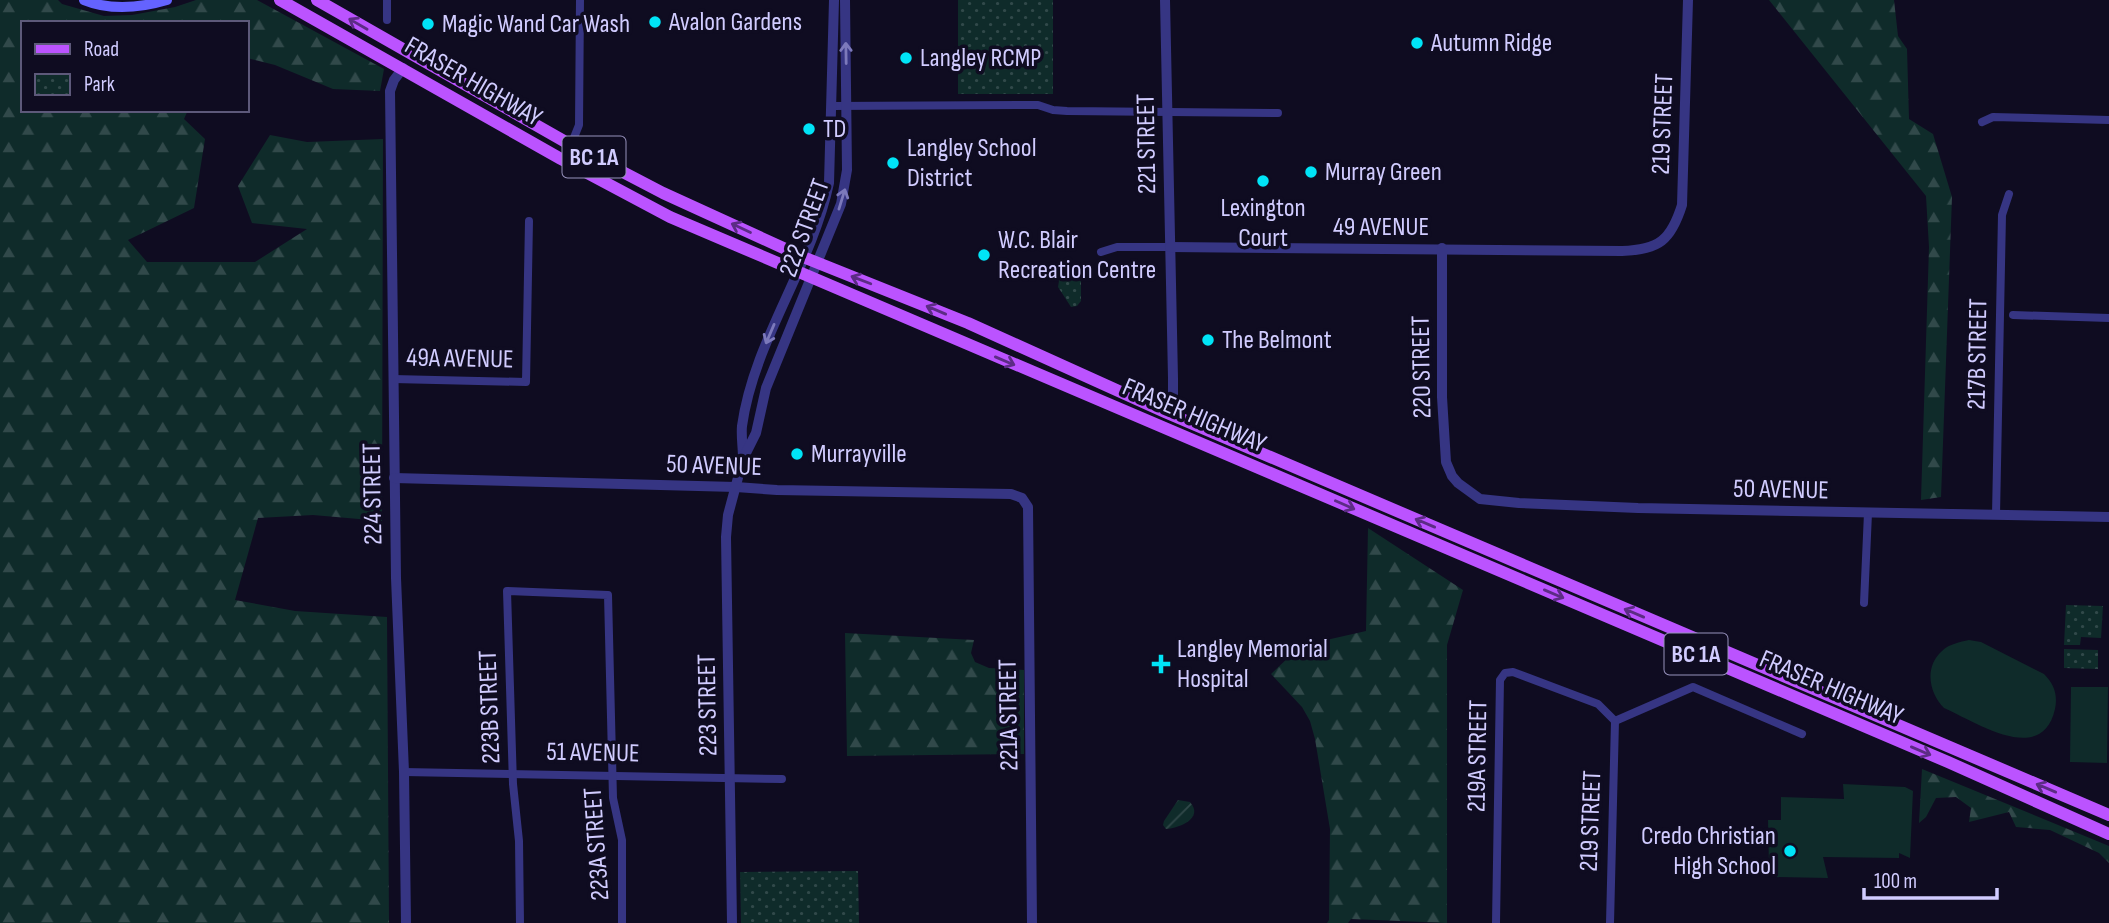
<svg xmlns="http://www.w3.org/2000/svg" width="2109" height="923" font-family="'Sofia Sans Condensed',sans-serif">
  <defs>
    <pattern id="forest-firs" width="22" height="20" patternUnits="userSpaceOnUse" patternTransform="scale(1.75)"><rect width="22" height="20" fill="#0f2b2a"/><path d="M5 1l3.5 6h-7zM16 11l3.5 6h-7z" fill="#31494a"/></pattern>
    <pattern id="park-dots" width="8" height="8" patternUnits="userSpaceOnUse" patternTransform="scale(1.75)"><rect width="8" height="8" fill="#0f2b2a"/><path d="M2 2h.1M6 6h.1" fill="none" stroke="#31494a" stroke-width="1.8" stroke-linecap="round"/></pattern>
    <pattern id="garden-furrows" width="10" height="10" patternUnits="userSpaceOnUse" patternTransform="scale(1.75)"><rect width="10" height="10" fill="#0f2b2a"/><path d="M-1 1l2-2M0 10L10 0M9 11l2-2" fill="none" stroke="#31494a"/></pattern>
  </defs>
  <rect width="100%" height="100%" fill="#0f0c21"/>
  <!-- grass -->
  <g fill="#0f2b2a">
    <path d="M1969 640 1981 642 2044 674C2054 684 2058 695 2055 709 2042 767 1976 722 1944 708 1929 693 1924 667 1942 651 1949 644 1960 642 1969 640Z"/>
    <path d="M2071 687H2108L2107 763 2070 762Z"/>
    <path d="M1843 784 1905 787 1913 791 1910 858 1899 853V858L1823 857 1828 878 1773 877 1769 868 1768 820H1781V797L1844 799Z"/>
  </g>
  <!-- forest -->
  <g fill="url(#forest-firs)">
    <path d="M0 0H58L62 4 104 16 132 15 175 7 196 0H257L384 69 380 91 333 89 275 65 247 58V23H23V110H188L184 119 205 139 194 208 128 240 147 262H255L307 229 252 223 238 186 270 135 307 142 383 139 382 521 313 515 258 518 235 600 295 611 387 617 389 923H0Z"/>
    <path d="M1769 0H1894L1898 36 1907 49 1909 119 1933 134 1952 197 1941 497 1921 500 1929 247 1926 196Z"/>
    <path d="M1368 528 1463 590 1447 645V923L1351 919 1348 923H1327L1329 920 1330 829 1315 739 1310 721 1302 707 1271 674 1291 655 1319 648 1322 641 1366 631Z"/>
    <path d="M845 633 974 640 971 653 975 662 989 668 1024 670V754L847 756Z"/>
    <path d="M1922 769 2109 846V863L2099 853 2050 830 2016 827 2009 812 1969 822 1971 808 1956 797 1936 798 1926 817 1919 823Z"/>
  </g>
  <!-- park -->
  <g fill="url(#park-dots)">
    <rect x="958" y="0" width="95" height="94"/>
    <path d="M1055 275 1078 279 1081 281V301L1077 306 1071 307 1058 287 1059 281Z"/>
    <path d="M2066 605 2103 606 2101 638 2081 637 2080 645H2064Z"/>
    <path d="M2064 649 2098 650V669L2064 668Z"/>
    <path d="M858 871 859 923H741L740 872Z"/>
  </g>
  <!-- garden -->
  <path fill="url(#garden-furrows)" d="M1178 800 1190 802C1204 818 1180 828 1166 829L1163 825 1164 821Z"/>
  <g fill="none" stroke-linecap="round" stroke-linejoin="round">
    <!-- minor -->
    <g stroke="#363583" stroke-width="8">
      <path d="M387 20V0"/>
      <path d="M831 106 1038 105 1053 110 1067 111 1278 113"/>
      <path d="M1982 122 1993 117 2109 120"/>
      <path d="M571 145 579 125 580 0"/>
      <path d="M1101 252 1117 247H1170"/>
      <path d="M2013 315 2109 318"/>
      <path d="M393 379 526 382 529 221"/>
      <path d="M1996 515 2002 215 2009 194"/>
      <path d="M1864 603 1868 513"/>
      <path d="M1615 721 1693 687 1802 734"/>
      <path d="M404 772 782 779"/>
      <path d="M520 923 519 841 513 784 507 591 608 595 613 798 622 840V923"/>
      <path d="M1496 923 1500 680 1505 673 1513 672 1598 704 1615 721"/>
      <path d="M1610 923 1615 721"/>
    </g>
    <!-- tertiary -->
    <g stroke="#363583" stroke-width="10">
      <path d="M1165 0 1173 378V396L1165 412"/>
      <path d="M403 68 394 80 390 91 396 578 404 772 406 923"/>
      <path d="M1170 247 1622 251C1659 250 1671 240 1682 205L1688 0"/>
      <path d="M1442 248V397L1446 462 1452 476 1458 483 1480 499 1519 503 1638 508 2109 517"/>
      <path d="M743 458C743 448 741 436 742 426 754 340 811 268 829 183L834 0"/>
      <path d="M394 478 736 487 777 490 1011 494 1022 498 1028 507 1032 923"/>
      <path d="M732 923 726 537 728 515 743 459 756 433 766 388 841 204 847 170 845 0"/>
    </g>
    <!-- secondary -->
    <path stroke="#6463ff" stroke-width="10" d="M84 0C111 11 140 8 167 0"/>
    <!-- primary -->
    <g stroke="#bb53ff" stroke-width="12">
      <path d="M280 0 561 159 670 217 1948 762 2109 834"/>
      <path d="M317 0 571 145 663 193 803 257 968 323 1165 412 2109 815"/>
    </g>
  </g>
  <!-- one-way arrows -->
  <defs><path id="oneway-shaft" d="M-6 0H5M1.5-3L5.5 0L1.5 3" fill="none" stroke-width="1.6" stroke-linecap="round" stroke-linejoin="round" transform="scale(1.75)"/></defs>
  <g stroke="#5c2c85">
    <use href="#oneway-shaft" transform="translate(358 24) rotate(-150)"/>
    <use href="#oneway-shaft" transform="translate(741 228) rotate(-155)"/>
    <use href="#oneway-shaft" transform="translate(861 280) rotate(-159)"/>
    <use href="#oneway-shaft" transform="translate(936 310) rotate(-157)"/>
    <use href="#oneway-shaft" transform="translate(1005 361) rotate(23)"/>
    <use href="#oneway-shaft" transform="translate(1345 505) rotate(24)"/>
    <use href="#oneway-shaft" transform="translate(1425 523) rotate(-157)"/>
    <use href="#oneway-shaft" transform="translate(1554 594) rotate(23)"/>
    <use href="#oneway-shaft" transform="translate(1634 613) rotate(-157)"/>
    <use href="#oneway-shaft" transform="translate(1921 751) rotate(23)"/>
    <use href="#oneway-shaft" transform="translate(2046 788) rotate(-157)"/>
  </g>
  <g stroke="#7c79bb">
    <use href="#oneway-shaft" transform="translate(846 53) rotate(-91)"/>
    <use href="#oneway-shaft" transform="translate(842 199) rotate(-73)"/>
    <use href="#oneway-shaft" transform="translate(770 334) rotate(113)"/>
  </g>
  <!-- markers -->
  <g fill="#00e4f7" stroke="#0f0c21" stroke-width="2.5">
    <circle cx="655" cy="22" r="7"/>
    <circle cx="428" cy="24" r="7"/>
    <circle cx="1417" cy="43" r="7"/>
    <circle cx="906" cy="58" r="7"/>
    <circle cx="809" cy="129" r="7"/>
    <circle cx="893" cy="163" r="7"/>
    <circle cx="1311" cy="172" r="7"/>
    <circle cx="1263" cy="181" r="7"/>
    <circle cx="984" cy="255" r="7"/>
    <circle cx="1208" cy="340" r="7"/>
    <circle cx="797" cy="454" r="7"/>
    <path d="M1157.5 653.5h7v7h7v7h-7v7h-7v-7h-7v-7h7z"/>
    <circle cx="1790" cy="851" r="7"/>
  </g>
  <g text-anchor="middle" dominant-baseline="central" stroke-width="7" stroke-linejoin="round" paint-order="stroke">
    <!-- shield labels -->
    <g fill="#0f0c21" stroke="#9792bc" stroke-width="2">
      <rect x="562.5" y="136.5" width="63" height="41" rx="5"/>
      <rect x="1664.5" y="633.5" width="63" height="41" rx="5"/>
    </g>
    <g font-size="24" font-weight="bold" fill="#d1ccff">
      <text x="594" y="157">BC 1A</text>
      <text x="1696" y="654">BC 1A</text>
    </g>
    <!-- poi labels -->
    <g font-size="26" fill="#d1ccff" stroke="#0f0c21" text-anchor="start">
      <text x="669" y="22">Avalon Gardens</text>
      <text x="442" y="24">Magic Wand Car Wash</text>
      <text x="1431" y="43">Autumn Ridge</text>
      <text x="920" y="58">Langley RCMP</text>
      <text x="823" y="129">TD</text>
      <text x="907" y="148">Langley School<tspan x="907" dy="30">District</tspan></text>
      <text x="1325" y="172">Murray Green</text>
      <text x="1263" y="208" text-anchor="middle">Lexington<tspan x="1263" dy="30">Court</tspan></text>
      <text x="998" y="240">W.C. Blair<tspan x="998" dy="30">Recreation Centre</tspan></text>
      <text x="1222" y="340">The Belmont</text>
      <text x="811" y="454">Murrayville</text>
      <text x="1177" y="649">Langley Memorial<tspan x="1177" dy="30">Hospital</tspan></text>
      <text x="1776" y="836" text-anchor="end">Credo Christian<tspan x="1776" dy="30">High School</tspan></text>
    </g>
    <!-- street labels -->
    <g font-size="26" fill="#d1ccff" stroke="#0f0c21">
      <text transform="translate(473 82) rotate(30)">FRASER HIGHWAY</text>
      <text transform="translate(1663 124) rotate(-88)">219 STREET</text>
      <text transform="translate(1147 144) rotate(-91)">221 STREET</text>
      <text x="1381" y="227">49 AVENUE</text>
      <text transform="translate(805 228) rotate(-70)">222 STREET</text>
      <text transform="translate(1978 354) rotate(-89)">217B STREET</text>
      <text transform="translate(460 359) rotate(1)">49A AVENUE</text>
      <text transform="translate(1422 367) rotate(-91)">220 STREET</text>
      <text transform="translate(1194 416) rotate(23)">FRASER HIGHWAY</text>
      <text transform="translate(714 466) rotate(2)">50 AVENUE</text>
      <text transform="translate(1781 490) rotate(1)">50 AVENUE</text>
      <text transform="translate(373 494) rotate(-91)">224 STREET</text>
      <text transform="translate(1831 688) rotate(23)">FRASER HIGHWAY</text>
      <text transform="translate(708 705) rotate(-91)">223 STREET</text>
      <text transform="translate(490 707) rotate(-92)">223B STREET</text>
      <text transform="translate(1009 715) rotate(-91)">221A STREET</text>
      <text transform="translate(593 753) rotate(1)">51 AVENUE</text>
      <text transform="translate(1478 756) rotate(-89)">219A STREET</text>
      <text transform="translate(1591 821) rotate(-88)">219 STREET</text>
      <text transform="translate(597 844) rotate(-94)">223A STREET</text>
    </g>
  </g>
  <!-- legend -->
  <rect x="21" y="21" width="228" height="91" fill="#0f0c21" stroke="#5d597a" stroke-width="2"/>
  <rect x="35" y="44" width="35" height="10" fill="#bb53ff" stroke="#5d597a" stroke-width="2"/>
  <text x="84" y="56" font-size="21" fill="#d1ccff">Road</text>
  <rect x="35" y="74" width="35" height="21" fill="url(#park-dots)" stroke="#5d597a" stroke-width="2"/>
  <text x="84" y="91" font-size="21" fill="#d1ccff">Park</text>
  <!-- scale -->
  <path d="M1864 888v10h133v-10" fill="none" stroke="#d1ccff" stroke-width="3.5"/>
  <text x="1874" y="888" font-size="21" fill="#d1ccff" stroke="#0f0c21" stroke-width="5" paint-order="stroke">100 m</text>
</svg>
